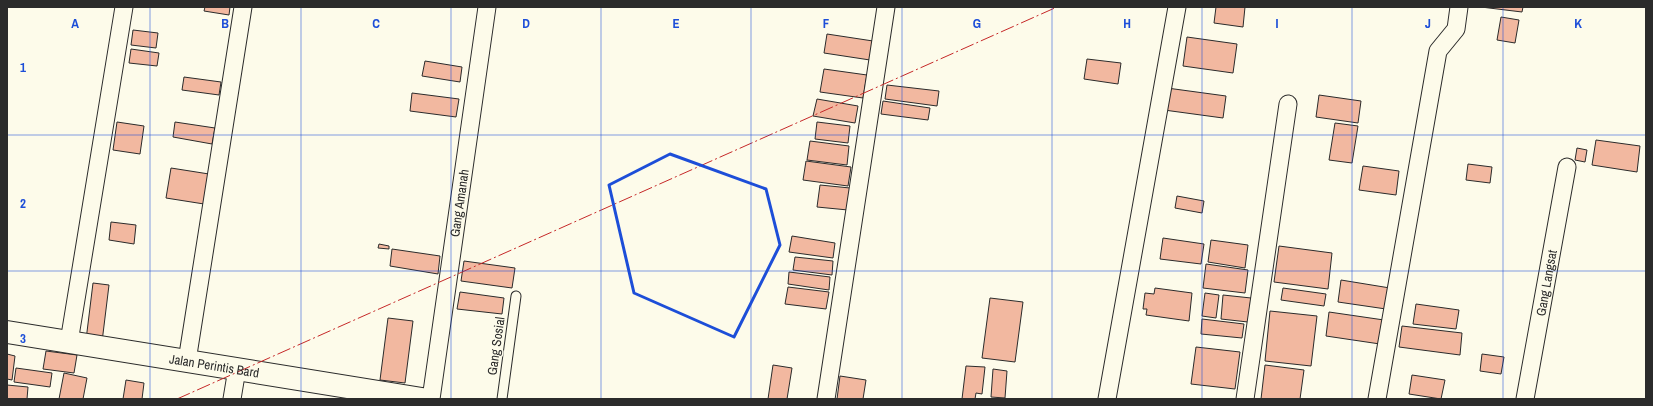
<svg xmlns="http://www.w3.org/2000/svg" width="1653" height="406" font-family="'Archivo Narrow',sans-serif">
  <rect width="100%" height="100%" fill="#fdfbea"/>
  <!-- building -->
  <g fill="#f2b8a0" stroke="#2b2b2b">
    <path d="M205 7H230L229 15 204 11Z"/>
    <path d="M1216 7H1245L1243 27 1214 23Z"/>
    <path d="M1481 7H1523L1522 12Z"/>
    <path d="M1501 17 1519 20 1515 43 1497 40Z"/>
    <path d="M133 30 158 33 156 48 131 45Z"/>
    <path d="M827 34 873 41 870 60 824 53Z"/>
    <path d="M1187 37 1237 44 1233 73 1183 66Z"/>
    <path d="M131 49 159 53 157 66 129 63Z"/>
    <path d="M1087 59 1121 63 1118 84 1084 79Z"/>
    <path d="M425 61 462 67 460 82 422 76Z"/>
    <path d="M824 69 867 75 863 98 820 92Z"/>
    <path d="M184 77 221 82 219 95 182 90Z"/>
    <path d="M887 85 939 91 937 106 885 99Z"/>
    <path d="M1167 88 1226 96 1223 118 1164 110Z"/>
    <path d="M412 93 459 99 456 117 410 111Z"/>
    <path d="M1319 95 1361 101 1358 123 1316 117Z"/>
    <path d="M817 99 858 106 855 123 813 116Z"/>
    <path d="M883 101 930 108 928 120 881 114Z"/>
    <path d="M117 122 144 126 140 154 113 150Z"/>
    <path d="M175 122 215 128 212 144 173 137Z"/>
    <path d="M817 122 850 126 848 143 815 139Z"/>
    <path d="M1335 123 1358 126 1352 163 1329 160Z"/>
    <path d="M1596 140 1640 146 1637 172 1592 165Z"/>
    <path d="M810 141 849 146 847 165 807 160Z"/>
    <path d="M1577 148 1587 150 1585 162 1575 160Z"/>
    <path d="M806 161 851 167 848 186 803 180Z"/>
    <path d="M1468 164 1492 167 1490 183 1466 180Z"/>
    <path d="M1363 166 1399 171 1396 195 1359 190Z"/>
    <path d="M171 168 209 174 204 204 166 198Z"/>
    <path d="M820 185 850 188 848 210 817 207Z"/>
    <path d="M1177 196 1204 201 1202 213 1175 208Z"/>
    <path d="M111 222 136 225 134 244 109 240Z"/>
    <path d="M792 236 835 243 833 258 789 252Z"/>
    <path d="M1163 238 1204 244 1201 264 1160 259Z"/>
    <path d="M1211 240 1248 245 1245 268 1208 262Z"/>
    <path d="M379 244 389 246V249L378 248Z"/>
    <path d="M1279 246 1332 253 1328 289 1274 282Z"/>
    <path d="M392 249 440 256 438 274 390 266Z"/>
    <path d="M795 257 833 261 832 275 793 270Z"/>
    <path d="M464 261 515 268 512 288 461 281Z"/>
    <path d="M1206 264 1248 270 1245 293 1203 288Z"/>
    <path d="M789 272 830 277 829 290 788 284Z"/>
    <path d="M1341 280 1390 288 1386 309 1338 302Z"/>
    <path d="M93 283 109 285 102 342 86 340Z"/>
    <path d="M788 287 829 292 826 309 785 304Z"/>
    <path d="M1155 288 1192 293 1189 321 1146 315 1147 309H1143L1145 293 1154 294Z"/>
    <path d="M1283 288 1326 294 1324 306 1281 300Z"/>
    <path d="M460 292 504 298 502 314 457 309Z"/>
    <path d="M1205 293 1219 295 1216 318 1202 316Z"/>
    <path d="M1223 295 1251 298 1248 322 1221 319Z"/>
    <path d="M990 298 1023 302 1015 362 982 358Z"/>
    <path d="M1416 304 1459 310 1456 329 1413 324Z"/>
    <path d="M1270 311 1317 316 1311 366 1265 361Z"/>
    <path d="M1329 312 1384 320 1380 344 1326 336Z"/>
    <path d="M388 318 413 321 405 383 380 380Z"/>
    <path d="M1202 319 1244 324 1242 338 1201 334Z"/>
    <path d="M1402 326 1462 333 1460 355 1399 347Z"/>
    <path d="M1196 347 1240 352 1235 389 1191 384Z"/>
    <path d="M46 351 77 355 74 373 43 369Z"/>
    <path d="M7 354 15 356 12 380 7 379Z"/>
    <path d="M1482 354 1504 357 1501 374 1480 371Z"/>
    <path d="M773 365 792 368 787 399H768Z"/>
    <path d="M1265 365 1304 370 1300 399H1261Z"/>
    <path d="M966 366 985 367 982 394 976 393 975 399H962Z"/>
    <path d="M16 368 52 373 50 387 14 382Z"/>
    <path d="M993 369 1007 371 1005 398 991 397Z"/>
    <path d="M64 373 87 378 83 399H59Z"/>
    <path d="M1412 375 1445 380 1441 399 1409 394Z"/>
    <path d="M840 376 866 380 863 399H837Z"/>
    <path d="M126 380 144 383 142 399H123Z"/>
    <path d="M7 385 28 387 27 399H7Z"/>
  </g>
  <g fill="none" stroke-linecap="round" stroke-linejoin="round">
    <defs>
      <path id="service" d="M502 399 516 296"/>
      <g id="minor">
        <path d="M69 342 124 7"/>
        <path d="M187 361 243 7"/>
        <path d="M232 399 237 369"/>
        <path id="s1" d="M431 399 487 7"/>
        <path d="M826 399 886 7"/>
        <path d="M1107 399 1177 7"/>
        <path d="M1245 399 1288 104"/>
        <path d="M1377 399 1438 51 1456 29 1459 7"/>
        <path id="s2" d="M1525 399 1567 167"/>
      </g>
      <g id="tertiary">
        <path id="s3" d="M7 332 422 399"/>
      </g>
    </defs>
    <!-- service casing -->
    <use href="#service" stroke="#2b2b2b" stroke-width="11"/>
    <!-- minor casing -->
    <use href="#minor" stroke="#2b2b2b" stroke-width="19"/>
    <!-- tertiary casing -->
    <use href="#tertiary" stroke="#2b2b2b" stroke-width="24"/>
    <!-- service -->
    <use href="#service" stroke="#fdfbea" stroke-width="9"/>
    <!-- minor -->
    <use href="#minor" stroke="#fdfbea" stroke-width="17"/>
    <!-- tertiary -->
    <use href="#tertiary" stroke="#fdfbea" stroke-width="22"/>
    <!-- power -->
    <path stroke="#c62828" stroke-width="1" stroke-dasharray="14 3 2 3" stroke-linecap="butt" d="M177 399 1057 7"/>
  </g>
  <!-- marked area -->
  <path fill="none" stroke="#1d4ed8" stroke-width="3" stroke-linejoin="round" d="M670 154 766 189 780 245 734 337 634 293 609 185Z"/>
  <!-- grid -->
  <path fill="none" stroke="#1d4ed8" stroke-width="1" stroke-opacity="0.55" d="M150 7V399M301 7V399M451 7V399M601 7V399M751 7V399M902 7V399M1052 7V399M1202 7V399M1352 7V399M1503 7V399M7 135H1646M7 271H1646"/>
  <g text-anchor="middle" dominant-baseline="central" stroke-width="3" stroke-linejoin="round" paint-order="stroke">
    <!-- street labels -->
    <g font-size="13" fill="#2b2b2b" stroke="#fdfbea">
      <text stroke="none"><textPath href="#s1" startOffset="198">Gang Amanah</textPath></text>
      <text stroke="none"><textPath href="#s2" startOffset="118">Gang Langsat</textPath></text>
      <text transform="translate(496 346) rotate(-82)">Gang Sosial</text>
      <text stroke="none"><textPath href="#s3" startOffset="210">Jalan Perintis Bard</textPath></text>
    </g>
  </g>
  <g font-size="13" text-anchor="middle" font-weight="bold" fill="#1d4ed8" stroke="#fdfbea" stroke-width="3" stroke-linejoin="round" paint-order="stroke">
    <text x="75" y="28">A</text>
    <text x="225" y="28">B</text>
    <text x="376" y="28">C</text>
    <text x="526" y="28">D</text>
    <text x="676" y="28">E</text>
    <text x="826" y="28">F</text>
    <text x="977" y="28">G</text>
    <text x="1127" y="28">H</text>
    <text x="1277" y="28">I</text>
    <text x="1428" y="28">J</text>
    <text x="1578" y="28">K</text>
    <text x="23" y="72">1</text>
    <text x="23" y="208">2</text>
    <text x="23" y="343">3</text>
  </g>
  <!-- border -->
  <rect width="1653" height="406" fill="none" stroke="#2b2b2b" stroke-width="16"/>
</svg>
